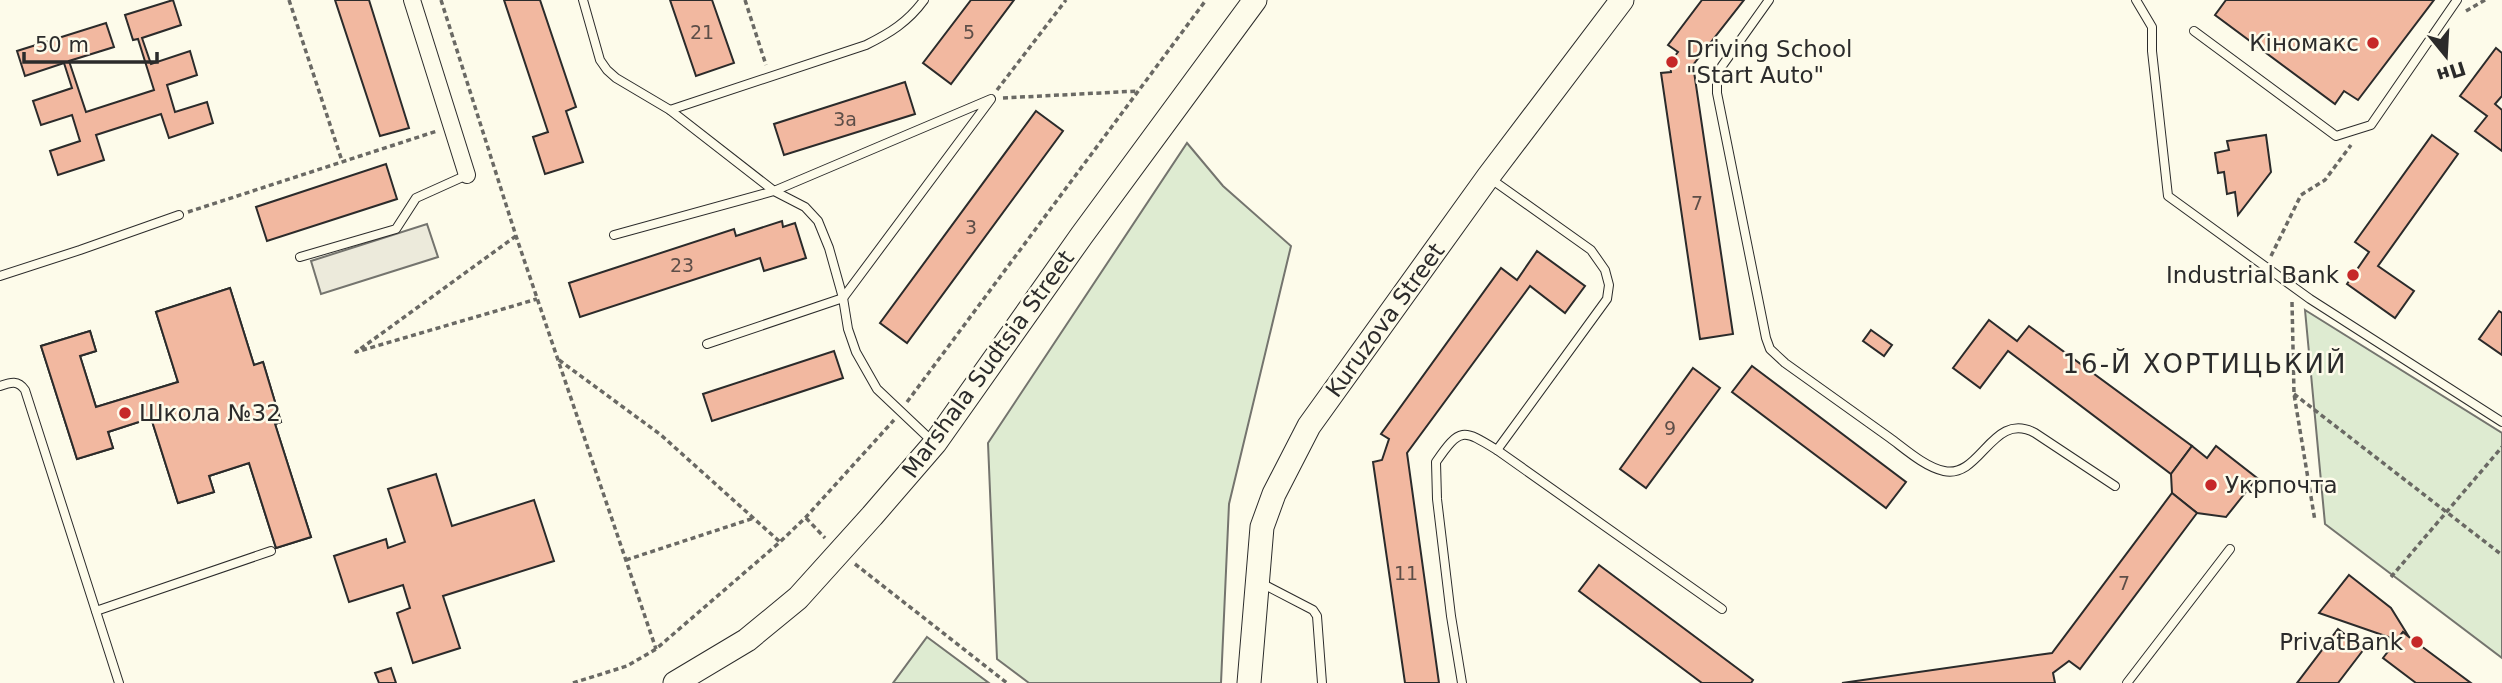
<svg xmlns="http://www.w3.org/2000/svg" width="2502" height="683" font-family="'DejaVu Sans',sans-serif">
  <rect width="100%" height="100%" fill="#fdfbea"/>
  <!-- green -->
  <g fill="#deebd1" stroke="#74746e" stroke-width="2">
    <path d="M1187 143 1223 186 1291 246 1229 504 1221 683H1029L997 659 988 443Z"/>
    <path d="M2305 310 2502 433V658L2325 524Z"/>
    <path d="M927 637 989 683H893Z"/>
  </g>
  <!-- parking -->
  <path fill="#eceadb" stroke="#74746e" stroke-width="2" d="M427 224 438 257 321 294 311 261Z"/>
  <!-- building -->
  <g fill="#f2b8a0" stroke="#2b2b2b" stroke-width="2" fill-rule="evenodd">
    <path d="M173 0 181 25 142 38 151 64 190 51 197 75 167 85 175 112 207 102 213 123 169 138 161 114 96 135 104 160 58 175 50 151 80 141 72 115 41 125 33 101 72 88 64 63 25 76 17 51 106 23 114 47 69 61 86 112 154 90 138 39 133 40 125 15Z"/>
    <path d="M335 0H369L409 128 380 136Z"/>
    <path d="M504 0H540L576 107 566 111 583 162 545 174 533 137 548 132Z"/>
    <path d="M670 0H712L734 63 696 76Z"/>
    <path d="M971 0H1014L951 84 923 63Z"/>
    <path d="M1702 0H1744L1693 65 1733 334 1700 339 1661 73 1671 72 1670 62 1678 52 1668 45Z"/>
    <path d="M2226 0H2434L2358 100 2344 91 2335 104 2215 15Z"/>
    <path d="M2496 48 2502 53V96L2495 104 2502 110V151L2475 131 2487 116 2460 96Z"/>
    <path d="M905 82 915 114 784 155 774 124Z"/>
    <path d="M1036 111 1063 131 907 343 880 323Z"/>
    <path d="M2266 135 2271 172 2238 215 2235 192 2227 194 2224 172 2218 173 2215 153 2229 150 2227 141Z"/>
    <path d="M2432 135 2458 154 2378 266 2414 291 2395 318 2347 284 2369 252 2355 242Z"/>
    <path d="M386 164 397 199 267 241 256 207Z"/>
    <path d="M782 221 783 227 795 223 806 258 764 271 760 258 580 317 569 283 734 229 736 236Z"/>
    <path d="M1537 251 1585 286 1565 313 1530 286 1407 453 1439 683H1405L1373 462 1382 460 1389 439 1381 434 1501 268 1517 280Z"/>
    <path d="M230 288 254 365 263 362 281 422 275 424 311 537 276 548 249 463 209 476 214 492 178 503 151 418 108 432 113 448 77 459 41 346 90 331 96 351 80 356 96 407 178 382 156 312ZM225 374 242 425 196 440 179 389Z"/>
    <path d="M230 288 254 365 263 362 281 422 275 424 311 537 276 548 249 463 209 476 214 492 178 503 151 418 108 432 113 448 77 459 41 346 90 331 96 351 80 356 96 407 178 382 156 312Z"/>
    <path d="M2499 311 2502 313V355L2479 339Z"/>
    <path d="M1989 320 2017 341 2029 326 2192 446 2171 474 2008 351 1980 388 1953 368Z"/>
    <path d="M1871 330 1892 345 1884 356 1863 341Z"/>
    <path d="M834 351 843 378 712 421 703 394Z"/>
    <path d="M1752 366 1906 482 1886 508 1732 392Z"/>
    <path d="M1693 368 1720 388 1646 488 1620 469Z"/>
    <path d="M2192 446 2207 458 2216 446 2257 478 2226 517 2197 513 2172 493 2171 474Z"/>
    <path d="M436 474 452 526 534 500 554 561 443 596 460 648 413 663 397 613 410 608 403 585 349 602 334 556 386 539 388 548 405 542 388 489Z"/>
    <path d="M2172 493 2197 513 2080 669 2069 661 2053 673 2055 683H1842L2052 653Z"/>
    <path d="M1599 565 1753 680 1751 683H1702L1579 591Z"/>
    <path d="M2349 575 2391 608 2409 637 2403 632 2397 640 2319 613Z"/>
    <path d="M2338 629 2364 649 2338 683H2297Z"/>
    <path d="M2403 632 2409 637 2471 683H2416L2383 658Z"/>
    <path d="M391 668 396 683H379L375 673Z"/>
  </g>
  <g fill="none" stroke-linecap="round" stroke-linejoin="round">
    <defs>
      <g id="lane">
        <path d="M583 0 600 60 607 70 616 78 670 110 774 191 991 99 843 298 707 344"/>
        <path d="M1769 0 1722 66 1717 76V93L1766 338 1770 349 1785 363C1820 388 1855 413 1890 438 1905 449 1925 467 1944 471 1981 479 1992 410 2035 433L2115 486"/>
        <path d="M2136 0 2152 27V51L2168 196 2310 299 2502 422"/>
        <path d="M2194 31 2336 136 2371 125 2457 0"/>
        <path d="M670 110 866 45C890 33 908 22 924 0"/>
        <path d="M614 235 774 191 805 207 818 221 829 248 843 298 848 329 856 352 877 389 933 442"/>
        <path d="M300 257 396 229 416 198 467 175"/>
        <path d="M0 276 80 250 179 215"/>
        <path d="M0 386C11 382 18 380 25 390L119 683"/>
        <path d="M1497 450 1722 609"/>
        <path d="M1261 583 1313 610 1317 616 1322 683"/>
        <path d="M96 611 271 551"/>
        <path d="M1462 683 1451 616 1437 499 1436 462C1460 427 1463 429 1497 450L1607 299 1609 285 1605 270 1591 250 1491 179"/>
        <path d="M2127 683 2230 549"/>
      </g>
      <path id="street" d="M412 0 467 175"/>
      <g id="secondary">
        <path d="M675 683 747 640 798 598 872 516 935 443 1082 235 1255 0"/>
        <path d="M1249 683 1262 527 1274 494 1309 426 1488 177 1622 0"/>
      </g>
    </defs>
    <!-- lane casing -->
    <use href="#lane" stroke="#2b2b2b" stroke-width="10"/>
    <!-- street casing -->
    <use href="#street" stroke="#2b2b2b" stroke-width="18"/>
    <!-- secondary casing -->
    <use href="#secondary" stroke="#2b2b2b" stroke-width="25"/>
    <!-- path -->
    <g stroke="#6a6964" stroke-width="3.5" stroke-dasharray="5 3.5" stroke-linecap="butt">
      <path d="M289 0 342 161"/>
      <path d="M441 0 516 236 656 649"/>
      <path d="M745 0 766 65"/>
      <path d="M2466 11 2485 0"/>
      <path d="M997 90 1066 0"/>
      <path d="M1003 98 1138 91"/>
      <path d="M188 212 437 131"/>
      <path d="M516 236 356 352 537 299"/>
      <path d="M2271 256 2301 195 2325 180 2351 145"/>
      <path d="M2292 302 2294 394 2315 521"/>
      <path d="M559 360 661 435 780 542"/>
      <path d="M2294 394 2502 555"/>
      <path d="M907 402 1206 0"/>
      <path d="M806 518 825 538"/>
      <path d="M626 560 754 518"/>
      <path d="M855 564 1007 683"/>
      <path d="M2391 577 2502 447"/>
      <path d="M573 683 627 666 656 649 780 542 806 517 894 420"/>
    </g>
    <!-- lane -->
    <use href="#lane" stroke="#fdfbea" stroke-width="8"/>
    <!-- street -->
    <use href="#street" stroke="#fdfbea" stroke-width="16"/>
    <!-- secondary -->
    <use href="#secondary" stroke="#fdfbea" stroke-width="23"/>
  </g>
  <!-- markers -->
  <g fill="#c62828" stroke="#fdfbea" stroke-width="2.5">
    <circle cx="2373" cy="43" r="7"/>
    <circle cx="1672" cy="62" r="7"/>
    <circle cx="2353" cy="275" r="7"/>
    <circle cx="125" cy="413" r="7"/>
    <circle cx="2211" cy="485" r="7"/>
    <circle cx="2417" cy="642" r="7"/>
  </g>
  <g text-anchor="middle" dominant-baseline="central" stroke-width="5" stroke-linejoin="round" paint-order="stroke">
    <!-- number labels -->
    <g font-size="19" fill="#5d4e48">
      <text x="702" y="32">21</text>
      <text x="969" y="32">5</text>
      <text x="845" y="119">3а</text>
      <text x="1697" y="203">7</text>
      <text x="971" y="227">3</text>
      <text x="682" y="265">23</text>
      <text x="1670" y="428">9</text>
      <text x="1406" y="573">11</text>
      <text x="2124" y="583">7</text>
    </g>
    <!-- poi labels -->
    <g font-size="23" fill="#2b2b2b" stroke="#fdfbea" text-anchor="end">
      <text x="2359" y="43">Кіномакс</text>
      <text x="1686" y="49" text-anchor="start">Driving School<tspan x="1686" dy="26">"Start Auto"</tspan></text>
      <text x="2339" y="275">Industrial Bank</text>
      <text x="139" y="413" text-anchor="start">Школа №32</text>
      <text x="2225" y="485" text-anchor="start">Укрпочта</text>
      <text x="2403" y="642">PrivatBank</text>
    </g>
    <!-- street labels -->
    <g font-size="23" fill="#2b2b2b" stroke="#fdfbea">
      <text transform="translate(1385 320) rotate(-54)">Kuruzova Street</text>
      <text transform="translate(988 364) rotate(-54)">Marshala Sudtsia Street</text>
    </g>
    <!-- quarter labels -->
    <g font-size="26" letter-spacing="2" fill="#2b2b2b" stroke="#fdfbea">
      <text x="2205" y="364">16-Й ХОРТИЦЬКИЙ</text>
    </g>
  </g>
  <!-- north arrow -->
  <g transform="translate(2446 56) rotate(162)" stroke="#fdfbea" stroke-width="5" paint-order="stroke">
  <path d="M0-5L12 26L0 18L-12 26Z" fill="#2b2b2b"/>
  <text y="-10" font-size="19" font-weight="bold" text-anchor="middle" fill="#2b2b2b">Пн</text>
  </g>
  <!-- scale -->
  <path d="M24 52v10h133v-10" fill="none" stroke="#2b2b2b" stroke-width="3.5"/>
  <text x="35" y="52" font-size="21" fill="#2b2b2b" stroke="#fdfbea" stroke-width="5" paint-order="stroke">50 m</text>
</svg>
